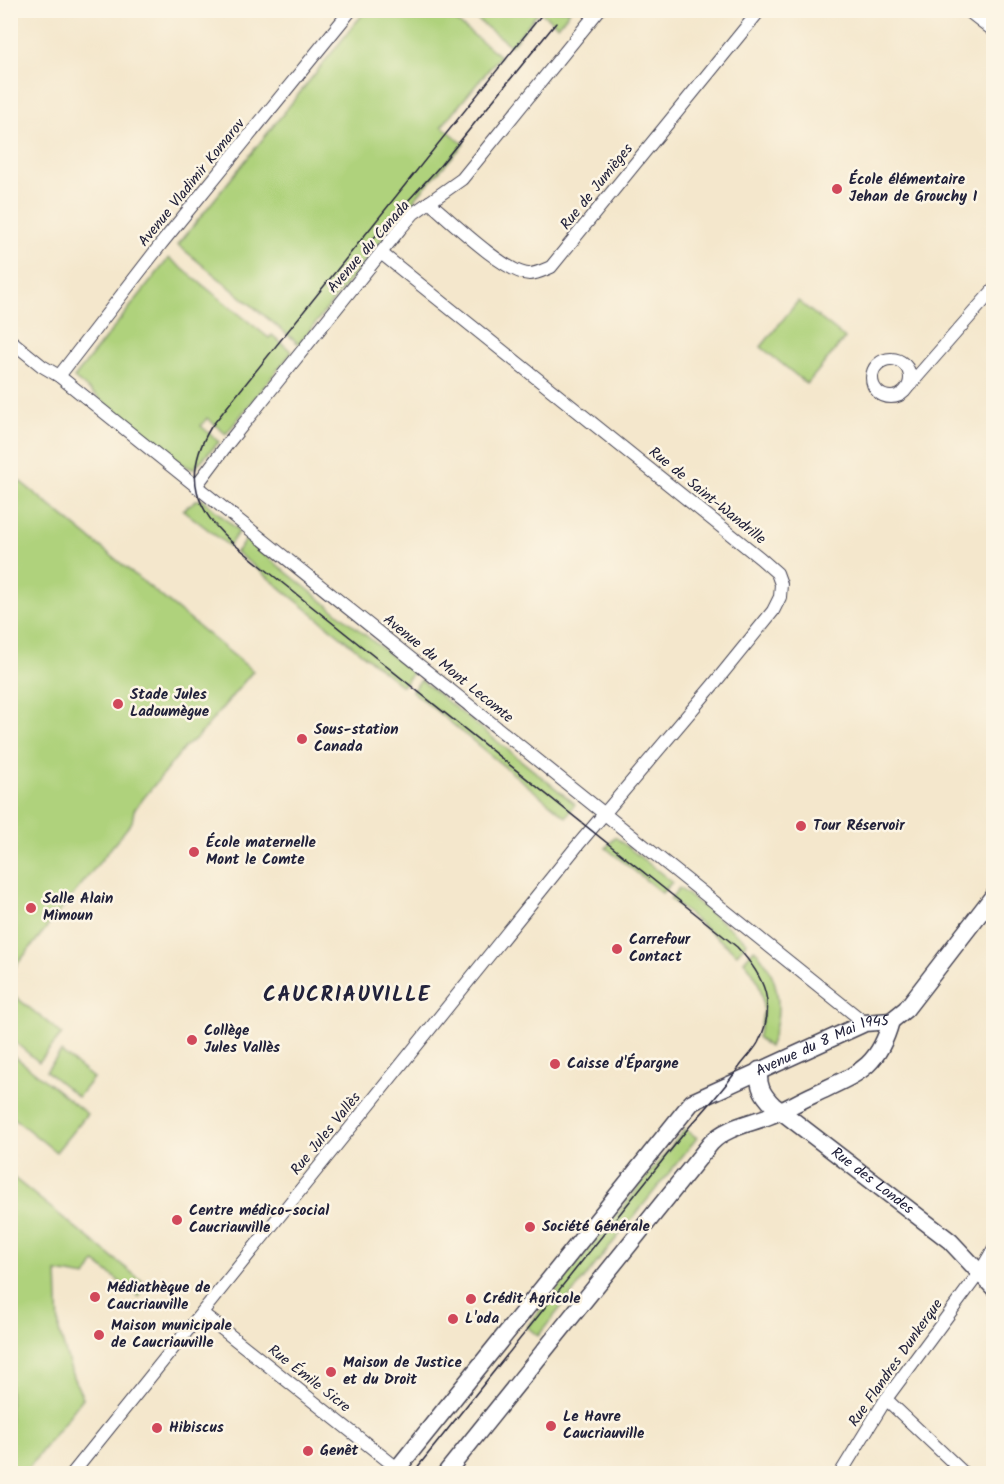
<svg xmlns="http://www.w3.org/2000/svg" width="1004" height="1484" font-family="Kalam,sans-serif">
  <rect width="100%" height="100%" fill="#fcf5e5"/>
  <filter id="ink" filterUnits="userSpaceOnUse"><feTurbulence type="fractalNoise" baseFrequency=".0167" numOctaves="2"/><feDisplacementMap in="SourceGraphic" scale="12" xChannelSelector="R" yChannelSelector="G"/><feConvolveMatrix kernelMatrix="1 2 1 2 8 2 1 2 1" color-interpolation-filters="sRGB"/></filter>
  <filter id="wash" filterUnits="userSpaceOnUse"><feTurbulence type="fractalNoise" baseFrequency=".008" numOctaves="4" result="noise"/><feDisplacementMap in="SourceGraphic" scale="24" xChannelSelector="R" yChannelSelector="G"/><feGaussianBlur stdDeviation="1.35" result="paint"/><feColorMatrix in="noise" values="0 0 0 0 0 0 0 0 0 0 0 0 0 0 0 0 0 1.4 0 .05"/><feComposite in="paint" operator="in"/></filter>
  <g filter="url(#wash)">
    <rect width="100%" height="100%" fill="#f4e7cc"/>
    <!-- green -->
    <g fill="#afd27b" stroke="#687a5b" stroke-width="1.5">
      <path d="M366 10 443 11 500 56 442 126 464 144 414 199 415 202 400 217 299 344 178 245Z"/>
      <path d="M466 11 570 10V11L558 26 539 11 511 46Z"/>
      <path d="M169 258 269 338 272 335 292 352 226 434 207 418 201 426 219 442 193 469 182 464 74 378Z"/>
      <path d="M798 301 845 338 807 384 761 347Z"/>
      <path d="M11 474 253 671 198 737 185 747 134 810 132 822 11 972Z"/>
      <path d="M196 500H203L239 531 229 546 183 510Z"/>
      <path d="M246 540 413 673 402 686 236 552Z"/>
      <path d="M421 680 575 804 566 817 412 691Z"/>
      <path d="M615 837 672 882 662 893 606 848Z"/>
      <path d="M679 888 747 942 737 954 670 899Z"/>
      <path d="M754 949C781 976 784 1013 769 1047L757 1037C768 1010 764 982 744 961Z"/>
      <path d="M12 994 62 1034 39 1062 11 1039 10 996Z"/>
      <path d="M61 1052 93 1078 78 1097 46 1071Z"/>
      <path d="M13 1055 87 1114 56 1152 11 1116V1059Z"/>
      <path d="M685 1129 697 1138 538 1336 527 1327Z"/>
      <path d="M10 1175 147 1285 139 1297 95 1262 86 1277 57 1272 59 1331 73 1377 83 1398 24 1474 10 1473Z"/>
    </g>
  </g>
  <g filter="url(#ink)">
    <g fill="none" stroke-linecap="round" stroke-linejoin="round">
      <defs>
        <g id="minor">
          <path d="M967 10 994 31"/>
          <path d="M429 202C448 218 506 274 529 274 536 274 544 270 551 267L760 10"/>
          <path d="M10 340 42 366 59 376 865 1023"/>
          <circle cx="891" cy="378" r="19"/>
          <path d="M59 376 161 244 351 10"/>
          <path d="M909 386 994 289"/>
          <path d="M196 486 229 442 400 229 414 213 462 179 599 10"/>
          <path d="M202 1313 397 1468"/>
          <path d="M886 1399 965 1474"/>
          <path d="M72 1474 577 846 713 685 773 611 780 597 781 584 777 573 760 558 381 253"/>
          <path d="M840 1474 886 1399 980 1272 994 1248"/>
        </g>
        <g id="tertiary">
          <path d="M891 1021 906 1009 994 895"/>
          <path id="s1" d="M759 1070C758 1086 762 1094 773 1105L950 1241 994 1288"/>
          <path id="s2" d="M393 1474 692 1102 865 1023 891 1021"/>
          <path d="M445 1474 711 1143C726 1127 749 1124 769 1116 785 1110 799 1101 815 1094 856 1074 878 1069 891 1021"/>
        </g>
      </defs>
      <!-- minor casing -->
      <use href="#minor" stroke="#424051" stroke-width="14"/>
      <!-- tertiary casing -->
      <use href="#tertiary" stroke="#424051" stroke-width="19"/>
      <!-- minor -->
      <use href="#minor" stroke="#fff" stroke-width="12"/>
      <!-- tertiary -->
      <use href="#tertiary" stroke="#fff" stroke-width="16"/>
      <!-- tram -->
      <g stroke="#22223b" stroke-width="1.5">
        <path d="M372 240 439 167 556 23"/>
        <path d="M412 1474 690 1126C707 1108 723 1089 738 1069 744 1060 753 1052 758 1043 778 1005 764 976 737 947L235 545C195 511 182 475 211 427L543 13"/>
      </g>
    </g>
  </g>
  <!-- markers -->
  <g fill="#d1495b" stroke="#fcf5e5" stroke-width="2">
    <circle cx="837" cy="189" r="6"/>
    <circle cx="118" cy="704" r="6"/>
    <circle cx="302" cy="739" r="6"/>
    <circle cx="801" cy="826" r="6"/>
    <circle cx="194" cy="852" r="6"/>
    <circle cx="31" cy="908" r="6"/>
    <circle cx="617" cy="949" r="6"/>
    <circle cx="192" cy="1040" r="6"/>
    <circle cx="555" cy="1064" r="6"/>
    <circle cx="177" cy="1220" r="6"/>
    <circle cx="530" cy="1227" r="6"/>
    <circle cx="95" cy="1297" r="6"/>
    <circle cx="471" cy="1299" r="6"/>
    <circle cx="453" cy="1319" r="6"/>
    <circle cx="99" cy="1335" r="6"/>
    <circle cx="331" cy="1372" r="6"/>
    <circle cx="551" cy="1426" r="6"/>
    <circle cx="157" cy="1428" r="6"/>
    <circle cx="308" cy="1451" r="6"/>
  </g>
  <g text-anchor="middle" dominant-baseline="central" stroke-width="5" stroke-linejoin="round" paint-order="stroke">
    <!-- poi labels -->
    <g font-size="15" font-weight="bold" fill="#22223b" stroke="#fcf5e5" text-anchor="start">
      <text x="849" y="180">École élémentaire<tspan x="849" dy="17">Jehan de Grouchy I</tspan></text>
      <text x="130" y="695">Stade Jules<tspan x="130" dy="17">Ladoumègue</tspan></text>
      <text x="314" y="730">Sous-station<tspan x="314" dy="17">Canada</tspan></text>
      <text x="813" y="826">Tour Réservoir</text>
      <text x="206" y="843">École maternelle<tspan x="206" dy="17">Mont le Comte</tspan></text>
      <text x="43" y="899">Salle Alain<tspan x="43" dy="17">Mimoun</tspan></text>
      <text x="629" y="940">Carrefour<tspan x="629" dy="17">Contact</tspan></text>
      <text x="204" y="1031">Collège<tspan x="204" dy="17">Jules Vallès</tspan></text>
      <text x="567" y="1064">Caisse d'Épargne</text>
      <text x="189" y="1211">Centre médico-social<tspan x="189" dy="17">Caucriauville</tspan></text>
      <text x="542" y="1227">Société Générale</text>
      <text x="107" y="1288">Médiathèque de<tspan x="107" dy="17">Caucriauville</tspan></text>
      <text x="483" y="1299">Crédit Agricole</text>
      <text x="465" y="1319">L'oda</text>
      <text x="111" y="1326">Maison municipale<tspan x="111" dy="17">de Caucriauville</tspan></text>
      <text x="343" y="1363">Maison de Justice<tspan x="343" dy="17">et du Droit</tspan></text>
      <text x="563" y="1417">Le Havre<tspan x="563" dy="17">Caucriauville</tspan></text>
      <text x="169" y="1428">Hibiscus</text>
      <text x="320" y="1451">Genêt</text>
    </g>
    <!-- street labels -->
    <g font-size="15" fill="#22223b" stroke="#fcf5e5">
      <text transform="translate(192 183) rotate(-51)">Avenue Vladimir Komarov</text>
      <text transform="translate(597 187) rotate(-51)">Rue de Jumièges</text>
      <text transform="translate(369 247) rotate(-49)">Avenue du Canada</text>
      <text transform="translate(707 496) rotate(39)">Rue de Saint-Wandrille</text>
      <text transform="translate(448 669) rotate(39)">Avenue du Mont Lecomte</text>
      <text stroke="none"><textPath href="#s2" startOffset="620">Avenue du 8 Mai 1945</textPath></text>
      <text transform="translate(326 1134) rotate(-51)">Rue Jules Vallès</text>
      <text stroke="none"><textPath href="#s1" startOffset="164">Rue des Londes</textPath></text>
      <text transform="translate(896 1363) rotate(-55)">Rue Flandres Dunkerque</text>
      <text transform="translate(309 1379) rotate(38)">Rue Émile Sicre</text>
    </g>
    <!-- district labels -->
    <g font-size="21" font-weight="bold" letter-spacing="1.5" fill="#22223b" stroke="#fcf5e5">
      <text x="347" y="995">CAUCRIAUVILLE</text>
    </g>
  </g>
  <!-- margin -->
  <rect width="1004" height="1484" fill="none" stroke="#fcf5e5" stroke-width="36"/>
</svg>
